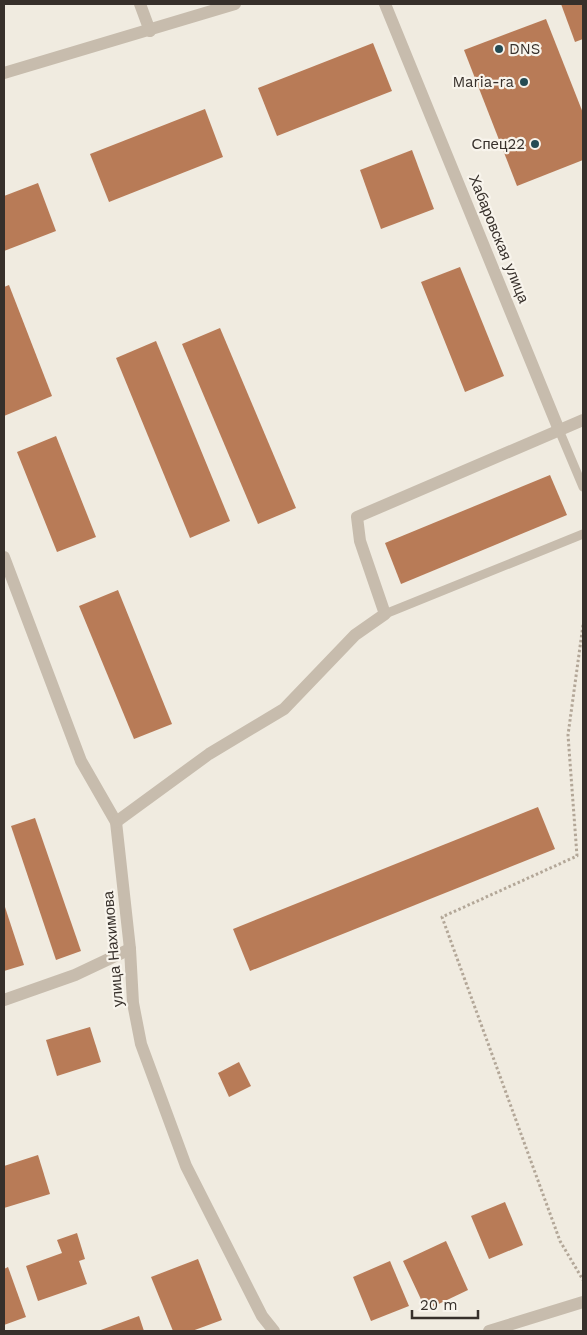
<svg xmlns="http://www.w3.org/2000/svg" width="587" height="1335" font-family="'Work Sans',sans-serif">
  <rect width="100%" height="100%" fill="#f0ebe0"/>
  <!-- building -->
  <g fill="#b87b57">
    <path d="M561 4H583V39L575 42Z"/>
    <path d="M546 19 583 113V160L517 186 464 50Z"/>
    <path d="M373 43 392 91 277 136 258 88Z"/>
    <path d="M205 109 223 157 109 202 90 154Z"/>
    <path d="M412 150 434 209 381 229 360 170Z"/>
    <path d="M38 183 56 231 4 251V196Z"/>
    <path d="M460 267 504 376 465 392 421 282Z"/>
    <path d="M9 285 52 396 4 416V287Z"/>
    <path d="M220 328 296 508 258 524 182 344Z"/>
    <path d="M156 341 230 521 190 538 116 358Z"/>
    <path d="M56 436 96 537 57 552 17 452Z"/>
    <path d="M550 475 567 515 401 584 385 543Z"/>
    <path d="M118 590 172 724 134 739 79 606Z"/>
    <path d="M538 807 555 849 250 971 233 929Z"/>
    <path d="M35 818 81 951 56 960 11 826Z"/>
    <path d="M4 904 24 965 4 971Z"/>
    <path d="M90 1027 101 1062 57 1076 46 1040Z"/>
    <path d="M239 1062 251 1086 229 1097 218 1073Z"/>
    <path d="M38 1155 50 1194 4 1208V1166Z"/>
    <path d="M505 1202 523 1245 489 1259 471 1216Z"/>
    <path d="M77 1233 85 1259 79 1261 87 1284 38 1301 26 1266 62 1253 57 1240Z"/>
    <path d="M446 1241 468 1290 426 1310 403 1261Z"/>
    <path d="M198 1259 222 1320 192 1331H173L151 1277Z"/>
    <path d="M390 1261 409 1306 371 1321 353 1277Z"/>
    <path d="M8 1267 26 1317 4 1325V1269Z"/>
    <path d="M139 1316 144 1331H98Z"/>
  </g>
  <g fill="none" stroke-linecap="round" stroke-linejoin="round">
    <!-- path -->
    <path stroke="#b3a798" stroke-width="3" stroke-dasharray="2.5 2.5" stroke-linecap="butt" d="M583 625 568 735 577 856 442 917 560 1241 583 1280"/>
    <!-- service -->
    <g stroke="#c7bcad" stroke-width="9">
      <path d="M559 430 583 487"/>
      <path d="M385 614 583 534"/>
    </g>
    <!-- minor -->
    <g stroke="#c7bcad" stroke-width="12">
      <path d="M140 4 150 31"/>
      <path d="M385 4 559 430"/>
      <path d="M4 557 81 761 116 822 130 949 133 1003 141 1044 186 1166 262 1316 274 1331"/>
      <path d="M116 822 209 754 284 709 355 635 385 614 360 541 357 517 583 420"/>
      <path d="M4 1000 75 975 130 949"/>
      <path d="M489 1331 583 1302"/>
    </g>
    <!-- tertiary -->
    <path stroke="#c7bcad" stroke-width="12" d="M4 73 235 4"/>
  </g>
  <!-- markers -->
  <g fill="#254b53" stroke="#f8f4ec" stroke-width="2">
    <circle cx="499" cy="49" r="5"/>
    <circle cx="524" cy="82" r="5"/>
    <circle cx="535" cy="144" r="5"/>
  </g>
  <g text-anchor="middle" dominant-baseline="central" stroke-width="4.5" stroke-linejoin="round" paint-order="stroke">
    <!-- poi labels -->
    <g font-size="15" fill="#37302b" stroke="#f8f4ec" text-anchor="end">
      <text x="509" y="49" text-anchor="start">DNS</text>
      <text x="514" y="82">Maria-ra</text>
      <text x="525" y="144">Спец22</text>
    </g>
    <!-- street labels -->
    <g font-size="15" fill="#37302b" stroke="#f8f4ec">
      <text transform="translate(499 239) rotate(68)">Хабаровская улица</text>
      <text transform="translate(113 949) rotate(-95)">улица Нахимова</text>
    </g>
  </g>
  <!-- border -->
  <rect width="587" height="1335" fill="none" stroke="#37302b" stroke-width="10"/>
  <!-- scale -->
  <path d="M412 1310v8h66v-8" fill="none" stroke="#37302b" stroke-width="2.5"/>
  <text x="420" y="1310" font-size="15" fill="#37302b" stroke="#f8f4ec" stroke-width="4" paint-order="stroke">20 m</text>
</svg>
